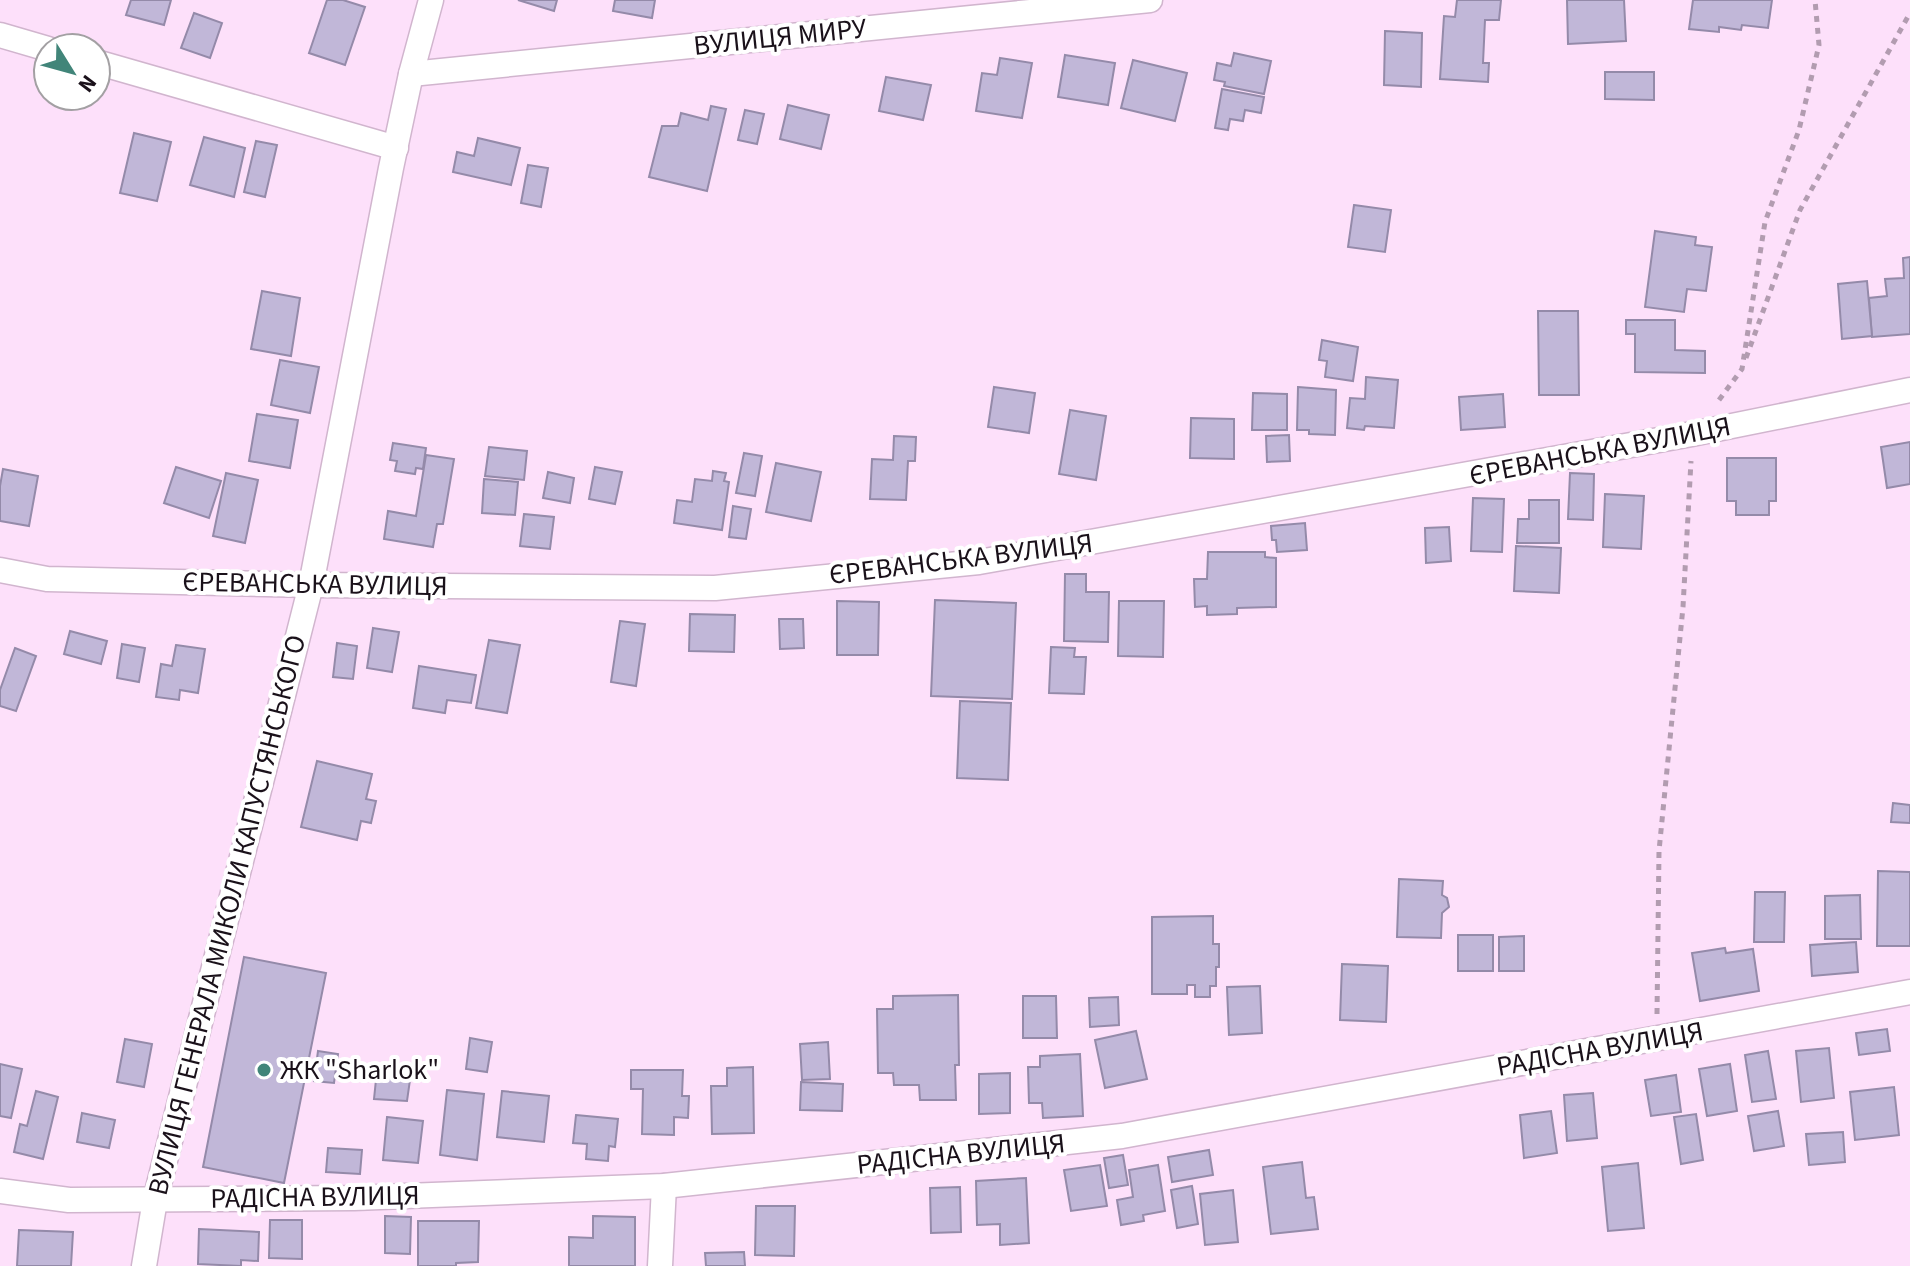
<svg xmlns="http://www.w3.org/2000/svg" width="1910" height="1266" font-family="'Source Sans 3',sans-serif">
  <rect width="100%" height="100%" fill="#fde0fa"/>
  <!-- building -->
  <g fill="#c1b7d8" stroke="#948aa9" stroke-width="2">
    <path d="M131 0H171L164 25 126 15Z"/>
    <path d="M327 0H343L365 7 345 65 309 53Z"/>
    <path d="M518 0H557L554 11Z"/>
    <path d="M615 0H655L652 18 613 11Z"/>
    <path d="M1457 0H1501L1499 20H1485L1483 63H1489L1488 82 1440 79 1444 16 1455 17Z"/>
    <path d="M1567 0H1624L1626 41 1568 44Z"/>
    <path d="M1693 0H1772L1768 28 1742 25 1741 30 1719 27V32L1689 29Z"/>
    <path d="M194 13 222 23 210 58 181 48Z"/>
    <path d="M1385 31 1422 33 1421 87 1384 85Z"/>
    <path d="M1234 53 1271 61 1264 94 1224 86 1225 82 1214 80 1217 63 1231 66Z"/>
    <path d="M1065 55 1115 63 1108 105 1058 97Z"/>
    <path d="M1000 58 1032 63 1022 118 976 111 982 73 997 75Z"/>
    <path d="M1133 60 1187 73 1175 121 1121 108Z"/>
    <path d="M1605 72H1654V100L1605 99Z"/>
    <path d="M886 77 931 85 923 120 879 111Z"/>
    <path d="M1222 89 1264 97 1261 113 1245 110 1243 121 1230 119 1228 130 1215 128Z"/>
    <path d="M788 105 829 115 821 149 780 139Z"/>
    <path d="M711 106 726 109 707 191 649 177 662 126H678L681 113 708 120Z"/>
    <path d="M745 110 764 114 757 144 738 140Z"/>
    <path d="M134 133 171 142 157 201 120 193Z"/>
    <path d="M204 137 245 148 234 197 190 185Z"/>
    <path d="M478 138 520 148 511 185 453 172 457 152 474 156Z"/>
    <path d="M256 141 277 145 265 197 244 192Z"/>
    <path d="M528 165 548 168 541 207 521 203Z"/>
    <path d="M1354 205 1391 210 1385 252 1348 247Z"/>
    <path d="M1655 231 1696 237 1695 245 1712 247 1706 291 1687 289 1684 312 1645 307Z"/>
    <path d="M1910 257V334L1872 337 1869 298 1887 296 1885 279 1904 278 1903 258Z"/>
    <path d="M1867 281 1872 336 1842 339 1838 284Z"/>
    <path d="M262 291 300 298 291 356 251 349Z"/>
    <path d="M1538 311H1578L1579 395H1539Z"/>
    <path d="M1626 320H1675V350L1705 351V373L1635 372V334H1626Z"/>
    <path d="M1322 340 1358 347 1353 381 1325 377 1327 361 1319 360Z"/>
    <path d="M280 360 319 367 310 413 271 405Z"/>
    <path d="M1366 377 1398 380 1394 428 1365 426 1364 430 1347 428 1350 398 1365 399Z"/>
    <path d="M994 387 1035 393 1029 433 988 427Z"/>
    <path d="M1298 387 1336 390 1335 435 1309 434V430H1297Z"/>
    <path d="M1253 393 1287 394V430H1252Z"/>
    <path d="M1503 394 1505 427 1461 430 1459 397Z"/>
    <path d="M1070 410 1106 416 1096 480 1059 474Z"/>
    <path d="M257 414 298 420 290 468 249 461Z"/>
    <path d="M1191 418 1234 419V459L1190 458Z"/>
    <path d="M1289 435 1290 461 1267 462 1266 436Z"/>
    <path d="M894 436 916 437 915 461H908L906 500 870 499 872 459 893 460Z"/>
    <path d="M1910 442V484L1887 488 1881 447Z"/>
    <path d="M393 443 426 448 423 469 416 468 415 474 395 471 397 461 390 460Z"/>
    <path d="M489 447 527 451 524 480 485 476Z"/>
    <path d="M744 453 762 456 755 496 736 493Z"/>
    <path d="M426 455 454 459 443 524H437L433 547 384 539 388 511 416 516Z"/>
    <path d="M1727 458H1776V501H1769V515H1736V501H1727Z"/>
    <path d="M776 463 821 472 811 521 766 512Z"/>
    <path d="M176 467 221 481 209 518 164 503Z"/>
    <path d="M595 467 622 472 615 504 589 499Z"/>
    <path d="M3 469 38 476 29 526 0 521V486Z"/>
    <path d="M713 471 726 473 724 481 729 482 722 530 674 523 677 500 692 502 695 479 712 481Z"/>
    <path d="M548 472 574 478 570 503 543 498Z"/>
    <path d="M226 473 258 480 245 543 213 536Z"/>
    <path d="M1570 473 1594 474 1593 520 1568 519Z"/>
    <path d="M484 479 518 482 515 515 482 513Z"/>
    <path d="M1605 494 1644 496 1641 549 1603 547Z"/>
    <path d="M1473 498 1504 499 1502 552 1471 551Z"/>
    <path d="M1529 500H1559V543H1517L1518 519H1529Z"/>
    <path d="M733 506 751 509 746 539 729 537Z"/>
    <path d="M524 514 554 517 550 549 520 546Z"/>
    <path d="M1305 523 1307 550 1277 552 1276 540H1272L1271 526Z"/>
    <path d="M1449 527 1451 561 1426 563 1425 528Z"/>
    <path d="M1516 546 1561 548 1559 593 1514 591Z"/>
    <path d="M1208 552H1265V557L1276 558V607L1237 608V614L1207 615V606L1195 607 1194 579H1207Z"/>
    <path d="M1065 574H1086V592H1109L1108 642 1064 641Z"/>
    <path d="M935 600 1016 603 1012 699 931 696Z"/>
    <path d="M837 601 879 602 878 655H837Z"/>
    <path d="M1119 601H1164L1163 657 1118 656Z"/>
    <path d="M690 614 735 615 734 652 689 651Z"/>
    <path d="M779 619H803L804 648 780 649Z"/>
    <path d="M620 621 645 624 636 686 611 682Z"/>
    <path d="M373 628 399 632 392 672 367 668Z"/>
    <path d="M70 631 107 641 101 664 64 654Z"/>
    <path d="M489 640 520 645 507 713 476 708Z"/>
    <path d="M337 643 357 646 353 679 333 677Z"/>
    <path d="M122 644 145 648 139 682 117 678Z"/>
    <path d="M176 645 205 649 198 693 180 690 179 700 156 697 161 664 172 666Z"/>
    <path d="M1051 647 1075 648 1074 657H1086L1084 694 1049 693Z"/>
    <path d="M15 648 36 656 16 711 0 706V690Z"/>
    <path d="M419 666 476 675 471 703 447 700 445 713 413 708Z"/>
    <path d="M960 701 1011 703 1008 780 957 778Z"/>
    <path d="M317 761 372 774 366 799 376 801 371 823 361 821 357 840 301 827Z"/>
    <path d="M1893 803 1910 805V823L1891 822Z"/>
    <path d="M1878 871 1910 872V946H1877Z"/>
    <path d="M1399 879 1443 881 1442 895 1447 898 1449 907 1442 913 1441 938 1397 937Z"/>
    <path d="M1755 892H1785L1784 942H1754Z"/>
    <path d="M1860 895 1861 939H1825V896Z"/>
    <path d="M1213 916V944H1219V967H1216V986H1210V997H1195V985H1187V994H1152V917Z"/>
    <rect x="1458" y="935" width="35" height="36"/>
    <path d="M1524 936V971H1499V937Z"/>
    <path d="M1856 942 1858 972 1812 976 1810 945Z"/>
    <path d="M1725 948 1726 953 1753 949 1759 991 1700 1001 1692 953Z"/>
    <path d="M244 957 326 973 284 1183 203 1167Z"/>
    <path d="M1342 964 1388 966 1386 1022 1340 1020Z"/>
    <path d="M1260 986 1262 1033 1229 1035 1227 987Z"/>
    <path d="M958 995 959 1065H955L956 1100H920L919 1085H894L893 1073H878L877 1009H893V996Z"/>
    <path d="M1023 996H1056L1057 1038H1023Z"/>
    <path d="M1118 997 1119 1025 1090 1027 1089 998Z"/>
    <path d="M1887 1029 1890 1051 1859 1055 1856 1033Z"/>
    <path d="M1136 1031 1147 1079 1105 1088 1095 1040Z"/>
    <path d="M470 1038 492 1042 487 1072 466 1069Z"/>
    <path d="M125 1039 152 1044 144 1087 117 1082Z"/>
    <path d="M828 1042 830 1079 802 1080 800 1044Z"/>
    <path d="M1829 1048 1834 1098 1801 1102 1796 1051Z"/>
    <path d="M318 1051 338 1054 334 1083 314 1081Z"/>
    <path d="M1768 1051 1776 1099 1752 1102 1745 1055Z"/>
    <path d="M1080 1054 1083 1116 1043 1118 1042 1103H1029L1028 1067H1040V1056Z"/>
    <path d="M0 1064 22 1069 11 1118 0 1116Z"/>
    <path d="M1730 1064 1737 1111 1707 1116 1699 1069Z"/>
    <path d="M753 1067 754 1133 712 1134 711 1086H727V1068Z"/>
    <path d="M377 1070 400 1072 399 1079 410 1080 407 1101 374 1099Z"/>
    <path d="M631 1070H683L682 1096H689L688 1118 674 1117V1135L642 1134 643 1089H631Z"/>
    <path d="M1010 1073V1113L979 1114V1074Z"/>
    <path d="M1676 1075 1681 1112 1651 1116 1645 1080Z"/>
    <path d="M801 1082 843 1084 842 1111 800 1110Z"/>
    <path d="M1894 1087 1899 1135 1855 1140 1850 1092Z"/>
    <path d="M447 1090 484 1094 477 1160 440 1155Z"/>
    <path d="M36 1091 58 1097 43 1159 14 1152 20 1124 27 1126Z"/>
    <path d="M502 1091 549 1096 544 1142 497 1137Z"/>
    <path d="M1593 1093 1597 1138 1567 1141 1564 1095Z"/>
    <path d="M1551 1111 1557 1153 1524 1158 1520 1115Z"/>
    <path d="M1778 1111 1784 1146 1754 1151 1748 1116Z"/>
    <path d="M82 1113 115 1120 109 1148 77 1142Z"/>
    <path d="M1696 1114 1703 1160 1681 1164 1674 1117Z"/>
    <path d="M576 1115 618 1119 615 1147 609 1146 608 1161 586 1159 587 1144 573 1143Z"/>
    <path d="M387 1117 423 1121 418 1163 383 1160Z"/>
    <path d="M1843 1132 1845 1162 1809 1165 1806 1134Z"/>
    <path d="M328 1148 362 1150 360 1174 326 1172Z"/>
    <path d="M1209 1150 1213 1175 1172 1182 1168 1157Z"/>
    <path d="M1123 1155 1128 1185 1109 1188 1104 1158Z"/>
    <path d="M1302 1162 1306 1198 1314 1197 1318 1229 1271 1234 1263 1167Z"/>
    <path d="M1638 1163 1644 1228 1608 1231 1602 1167Z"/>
    <path d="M1100 1165 1107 1206 1071 1211 1064 1170Z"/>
    <path d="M1158 1165 1165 1211 1143 1215 1144 1221 1121 1225 1117 1200 1133 1197 1129 1170Z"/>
    <path d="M1026 1178 1029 1243 1000 1245V1224L977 1225 976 1181Z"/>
    <path d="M1192 1186 1198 1224 1177 1228 1171 1190Z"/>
    <path d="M960 1187 961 1232 931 1233 930 1188Z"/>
    <path d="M1233 1190 1238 1242 1205 1245 1200 1194Z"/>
    <path d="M756 1206H795L794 1256 755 1255Z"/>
    <path d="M385 1216 411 1217 410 1254 385 1253Z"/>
    <path d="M593 1216 635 1217V1266H569V1237L593 1238Z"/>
    <path d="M270 1220H302V1259L269 1258Z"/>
    <path d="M418 1221H479L478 1262 456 1263V1266H418Z"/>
    <path d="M199 1229 259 1232 258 1261 241 1260V1266L198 1264Z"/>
    <path d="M19 1230 73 1232 71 1266H17Z"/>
    <path d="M744 1252 745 1266H706L705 1253Z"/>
  </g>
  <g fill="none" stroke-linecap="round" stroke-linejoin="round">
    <defs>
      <g id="street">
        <path d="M0 35 48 49"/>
        <path d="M96 62 396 148"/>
        <path d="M411 74 1150 0"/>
        <path d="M0 570 47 579 311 585 715 588 979 562 1692 434 1910 390"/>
        <path d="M0 1191 69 1200 354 1198 664 1186 1122 1136 1910 992"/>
        <path d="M144 1266 155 1200 311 585 391 168 411 74 431 0"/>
        <path d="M660 1266 664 1186"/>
      </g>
    </defs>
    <!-- street casing -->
    <use href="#street" stroke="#d1b5ce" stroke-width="27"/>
    <!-- path -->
    <g stroke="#b29cb0" stroke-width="5" stroke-dasharray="6 6" stroke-linecap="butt">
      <path d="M1746 358 1800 210 1910 13"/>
      <path d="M1719 400 1742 369 1765 222 1799 130 1819 45 1815 0"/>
      <path d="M1657 1014 1659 851 1683 607 1691 461"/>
    </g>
    <!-- street -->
    <use href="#street" stroke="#fff" stroke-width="24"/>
  </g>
  <!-- markers -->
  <circle fill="#418579" stroke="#fff" stroke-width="3" cx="264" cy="1070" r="8"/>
  <g text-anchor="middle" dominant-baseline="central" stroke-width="8" stroke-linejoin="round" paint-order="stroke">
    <!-- street labels -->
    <g font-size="28" fill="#1a111a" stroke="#fff">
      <text transform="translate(780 37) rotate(-6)">ВУЛИЦЯ МИРУ</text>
      <text transform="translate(1600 451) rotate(-11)">ЄРЕВАНСЬКА ВУЛИЦЯ</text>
      <text transform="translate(961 559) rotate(-7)">ЄРЕВАНСЬКА ВУЛИЦЯ</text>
      <text transform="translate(315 584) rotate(1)">ЄРЕВАНСЬКА ВУЛИЦЯ</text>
      <text transform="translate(227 915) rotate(-76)">ВУЛИЦЯ ГЕНЕРАЛА МИКОЛИ КАПУСТЯНСЬКОГО</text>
      <text transform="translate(1600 1049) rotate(-10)">РАДІСНА ВУЛИЦЯ</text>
      <text transform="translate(961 1154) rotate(-6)">РАДІСНА ВУЛИЦЯ</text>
      <text transform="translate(315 1197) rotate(-1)">РАДІСНА ВУЛИЦЯ</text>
    </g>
    <!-- poi labels -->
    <g font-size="28" fill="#1a111a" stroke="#fff" text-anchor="start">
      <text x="280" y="1070">ЖК "Sharlok"</text>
    </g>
  </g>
  <!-- north arrow -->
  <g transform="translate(72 72) rotate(127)"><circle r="38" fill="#ffffff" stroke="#a3a0a3" stroke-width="2"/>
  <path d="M0-6L14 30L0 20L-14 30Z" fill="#418579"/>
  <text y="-12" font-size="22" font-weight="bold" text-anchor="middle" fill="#1a111a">N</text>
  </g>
</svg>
